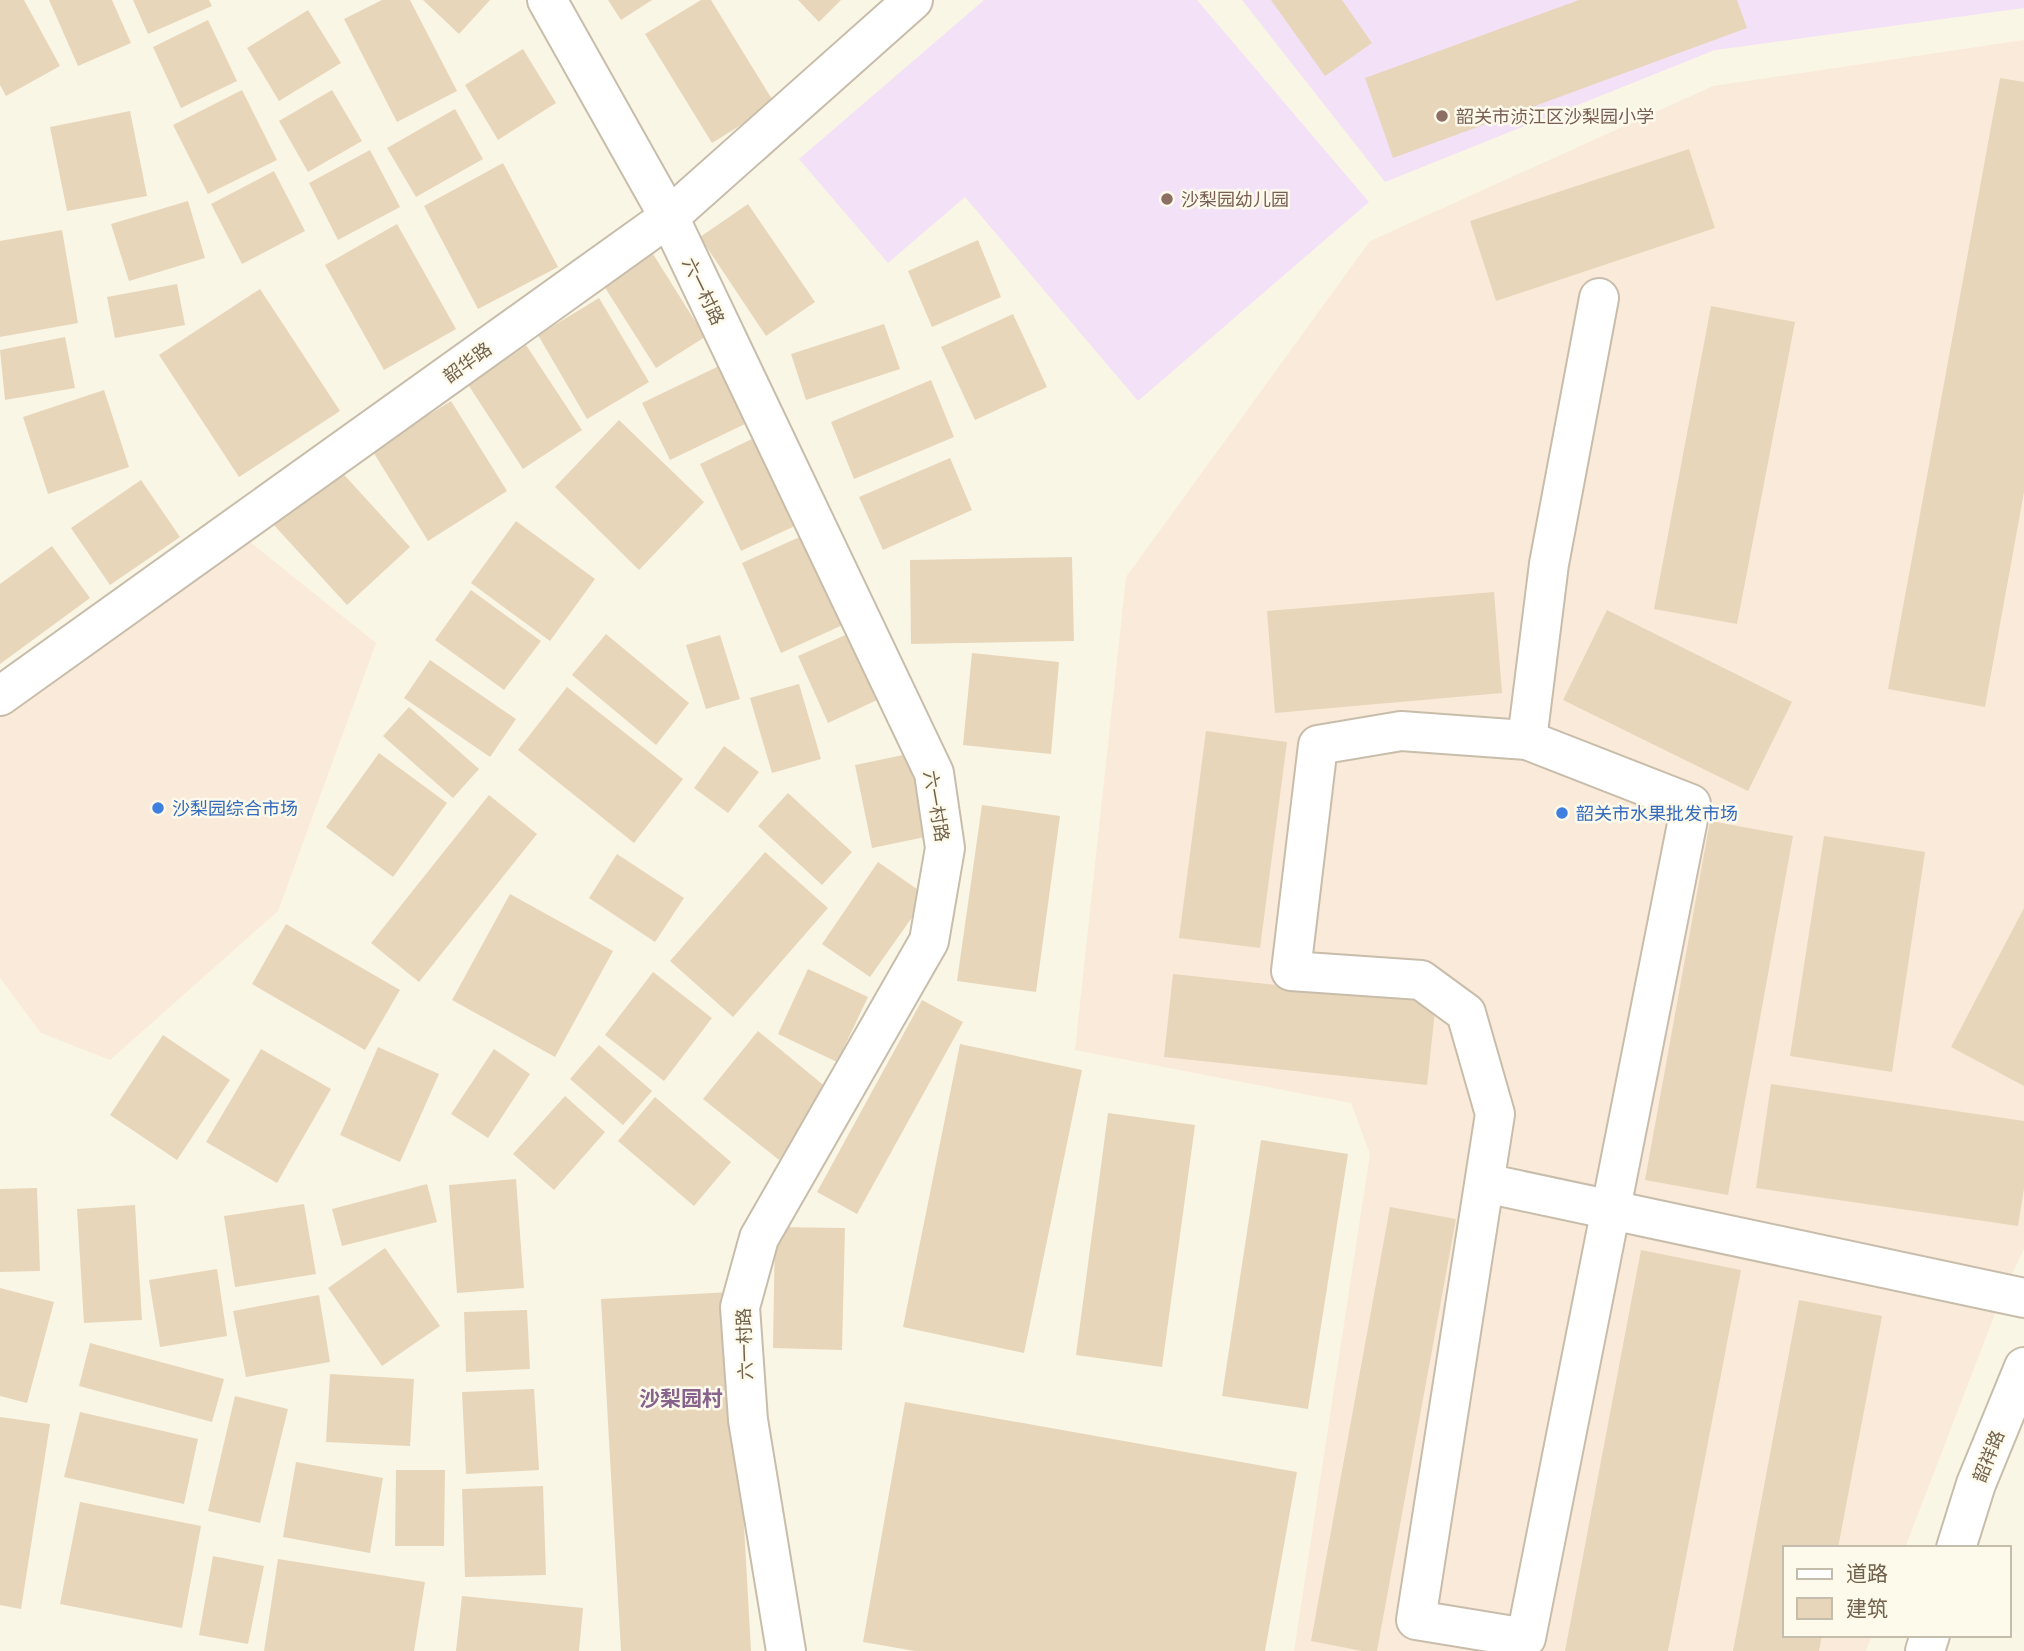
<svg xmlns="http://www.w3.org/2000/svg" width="2024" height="1651" font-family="Barlow,'Noto Sans SC',sans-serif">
  <rect width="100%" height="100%" fill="#faf6e5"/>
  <!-- commercial -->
  <g fill="#faeada">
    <path d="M2024 40V1249L2003 1293 1905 1548H1784V1635H1872L1866 1651H1294L1370 1154 1351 1103 1075 1050 1126 577 1370 241 1713 86Z"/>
    <path d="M240 534 376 643 278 911 110 1060 41 1033 0 978V705Z"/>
  </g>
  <!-- education -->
  <g fill="#f3e2f7">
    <path d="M984 0H1197L1369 202 1138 401 965 197 888 263 799 159Z"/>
    <path d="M1242 0H2024V8L1715 50 1385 182Z"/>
  </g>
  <!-- building -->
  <g fill="#e8d6ba">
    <path d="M0 0H24L60 66 6 96 0 85Z"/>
    <path d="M49 0H112L131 43 78 66Z"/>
    <path d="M133 0H209L212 6 148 34Z"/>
    <path d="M382 0H410L457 91 397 122 344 19Z"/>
    <path d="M423 0H490L459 34Z"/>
    <path d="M608 0H652L621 20Z"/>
    <path d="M701 0H711L775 104 712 143 645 34Z"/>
    <path d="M798 0H841L819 22Z"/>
    <path d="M1271 0H1342L1372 43 1325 76Z"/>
    <path d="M1579 0H1737L1747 28 1393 158 1365 78Z"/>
    <path d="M308 10 341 63 279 101 247 48Z"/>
    <path d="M208 20 237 81 181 108 153 47Z"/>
    <path d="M523 49 556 103 498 140 465 85Z"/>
    <path d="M2000 78 2024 82V492L1985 707 1888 689Z"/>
    <path d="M242 90 277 160 208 194 173 125Z"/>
    <path d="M332 90 362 141 308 172 279 121Z"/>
    <path d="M455 109 483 159 416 197 387 148Z"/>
    <path d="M130 111 147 196 67 211 50 127Z"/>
    <path d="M1689 149 1715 228 1496 301 1470 221Z"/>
    <path d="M370 150 400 207 338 240 309 183Z"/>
    <path d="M503 163 558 267 478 309 424 206Z"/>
    <path d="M274 171 305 231 242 264 211 204Z"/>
    <path d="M188 201 205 258 129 281 111 224Z"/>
    <path d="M748 204 815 302 766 336 700 237Z"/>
    <path d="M397 224 456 329 384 370 325 265Z"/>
    <path d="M62 230 78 323 0 337V241Z"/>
    <path d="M978 240 1001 297 932 327 908 271Z"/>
    <path d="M653 254 705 337 656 368 604 286Z"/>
    <path d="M177 284 185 325 115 338 107 297Z"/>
    <path d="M260 289 340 411 239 477 159 355Z"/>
    <path d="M599 298 649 382 587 419 538 335Z"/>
    <path d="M1711 306 1795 322 1737 624 1654 609Z"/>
    <path d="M1013 314 1047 387 975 420 941 347Z"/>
    <path d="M884 324 900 369 806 400 791 354Z"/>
    <path d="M65 337 75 388 5 400 0 350Z"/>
    <path d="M526 345 582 430 523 469 467 383Z"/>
    <path d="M719 366 747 423 670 460 642 403Z"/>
    <path d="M931 380 954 437 854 479 831 422Z"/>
    <path d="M104 390 129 467 48 494 23 417Z"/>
    <path d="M451 401 507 491 428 541 372 450Z"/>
    <path d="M619 420 704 502 639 570 555 487Z"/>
    <path d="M756 437 797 525 741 551 700 464Z"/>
    <path d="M950 458 972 510 883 550 859 497Z"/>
    <path d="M336 466 410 547 347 605 273 524Z"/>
    <path d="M141 480 180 537 110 585 71 528Z"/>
    <path d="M516 521 595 579 550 641 471 583Z"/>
    <path d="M806 534 845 624 781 653 742 563Z"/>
    <path d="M52 546 90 598 0 664V584Z"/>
    <path d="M1072 557 1074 641 911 644 910 560Z"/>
    <path d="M471 590 541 641 504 690 435 640Z"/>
    <path d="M1494 592 1502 693 1275 713 1267 611Z"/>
    <path d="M1607 610 1792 702 1748 791 1563 700Z"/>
    <path d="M850 633 879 699 828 723 798 656Z"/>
    <path d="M606 634 689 703 656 745 572 675Z"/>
    <path d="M720 635 740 699 706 709 686 645Z"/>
    <path d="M972 653 1059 662 1051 754 963 745Z"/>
    <path d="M430 660 516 719 490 757 404 698Z"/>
    <path d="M799 684 821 759 772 773 750 698Z"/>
    <path d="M567 687 683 779 634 843 518 750Z"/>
    <path d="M409 707 479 769 453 798 383 736Z"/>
    <path d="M1206 731 1287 742 1260 948 1179 938Z"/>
    <path d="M724 746 759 772 728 813 694 788Z"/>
    <path d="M379 753 447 803 393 877 326 827Z"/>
    <path d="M913 753 930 836 872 848 855 765Z"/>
    <path d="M788 793 852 852 822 885 758 826Z"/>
    <path d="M489 795 537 834 419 982 371 943Z"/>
    <path d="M982 805 1060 816 1036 992 957 981Z"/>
    <path d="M1710 821 1793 836 1728 1195 1645 1180Z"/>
    <path d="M1824 836 1925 852 1892 1072 1790 1056Z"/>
    <path d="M765 852 828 908 733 1017 670 961Z"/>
    <path d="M617 854 684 898 655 942 589 898Z"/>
    <path d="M878 862 927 896 870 977 822 944Z"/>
    <path d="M510 894 613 951 555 1057 452 1000Z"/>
    <path d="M2024 908V1086L1951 1047Z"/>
    <path d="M286 924 400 990 365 1050 252 984Z"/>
    <path d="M808 969 868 997 837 1062 778 1034Z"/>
    <path d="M653 972 712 1018 664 1081 605 1035Z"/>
    <path d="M1173 974 1436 1002 1427 1085 1164 1057Z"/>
    <path d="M922 1000 963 1022 857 1214 817 1192Z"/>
    <path d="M758 1031 833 1093 779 1160 703 1099Z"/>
    <path d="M163 1035 230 1080 177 1160 110 1115Z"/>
    <path d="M960 1044 1082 1070 1024 1353 903 1327Z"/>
    <path d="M599 1045 652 1091 623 1125 570 1079Z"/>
    <path d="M378 1047 439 1074 400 1162 340 1135Z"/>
    <path d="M261 1049 331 1089 277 1183 206 1142Z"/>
    <path d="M494 1049 530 1074 488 1138 451 1114Z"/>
    <path d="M1771 1084 2024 1121V1188L2018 1226 1756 1188Z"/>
    <path d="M565 1096 605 1132 554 1190 513 1154Z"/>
    <path d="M655 1097 731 1162 694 1206 618 1141Z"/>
    <path d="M1108 1113 1195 1125 1162 1367 1076 1355Z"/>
    <path d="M1261 1140 1348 1154 1308 1409 1222 1396Z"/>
    <path d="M516 1179 524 1288 457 1293 449 1185Z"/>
    <path d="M427 1184 437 1222 342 1246 332 1209Z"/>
    <path d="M37 1188 40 1271 0 1272V1189Z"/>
    <path d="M304 1204 316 1274 235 1287 224 1216Z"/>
    <path d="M135 1205 142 1320 84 1323 77 1209Z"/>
    <path d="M1390 1207 1456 1219 1377 1651H1362L1311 1641Z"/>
    <path d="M775 1227 845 1228 842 1350 773 1348Z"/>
    <path d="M385 1248 440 1326 382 1366 328 1288Z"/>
    <path d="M1641 1250 1741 1270 1668 1651H1565Z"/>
    <path d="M217 1269 227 1336 160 1347 149 1280Z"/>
    <path d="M0 1288 54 1302 27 1403 0 1396Z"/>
    <path d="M731 1292 751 1651H621L601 1299Z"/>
    <path d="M319 1295 330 1362 246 1377 233 1311Z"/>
    <path d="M1799 1300 1882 1316 1838 1548H1784V1635H1822L1819 1651H1733Z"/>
    <path d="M527 1310 530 1369 466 1372 464 1312Z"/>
    <path d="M90 1343 224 1379 212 1422 79 1386Z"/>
    <path d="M330 1374 414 1379 410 1446 326 1442Z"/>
    <path d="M534 1389 539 1470 466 1474 462 1392Z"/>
    <path d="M235 1396 288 1409 260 1523 208 1511Z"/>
    <path d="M905 1402 1297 1472 1265 1651H915L863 1642Z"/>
    <path d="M80 1412 198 1439 184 1504 64 1477Z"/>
    <path d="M0 1417 50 1424 21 1609 0 1605Z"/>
    <path d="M296 1462 383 1478 370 1553 283 1537Z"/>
    <path d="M396 1470H445L444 1546H395Z"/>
    <path d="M543 1486 546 1575 465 1577 462 1489Z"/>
    <path d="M80 1502 201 1526 182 1628 60 1604Z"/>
    <path d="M213 1556 264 1566 248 1644 199 1635Z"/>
    <path d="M278 1559 425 1582 414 1651H264Z"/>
    <path d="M462 1596 583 1608 579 1651H456Z"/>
  </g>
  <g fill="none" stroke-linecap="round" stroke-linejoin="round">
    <defs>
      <g id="minor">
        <path d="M547 0 669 217 934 773 945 848 929 941 759 1238 740 1307 748 1420 786 1651"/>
        <path d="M0 696 669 217 913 0"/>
        <path d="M1401 731 1527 740 1691 804 1526 1638 1416 1620 1495 1114 1466 1013 1421 980 1291 971 1318 745Z"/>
        <path d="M1527 740 1549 564 1599 298"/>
        <path d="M1485 1183 2024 1298"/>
        <path d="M1956 1548 1976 1484 2024 1367"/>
        <path d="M1925 1651 1930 1635"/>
      </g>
    </defs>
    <!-- minor casing -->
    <use href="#minor" stroke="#c8bdaa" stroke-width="42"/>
    <!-- minor -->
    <use href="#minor" stroke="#fff" stroke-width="38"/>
  </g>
  <!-- markers -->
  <g fill="#8d6e63" stroke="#fdfaeb" stroke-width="2.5">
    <circle cx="1442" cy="116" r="7"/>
    <circle cx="1167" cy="199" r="7"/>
  </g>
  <g fill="#3f7fe0" stroke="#fdfaeb" stroke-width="2.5">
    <circle cx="158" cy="808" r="7"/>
    <circle cx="1562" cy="813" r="7"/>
  </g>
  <g text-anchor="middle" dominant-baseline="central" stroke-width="5" stroke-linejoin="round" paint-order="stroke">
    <!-- education labels -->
    <g font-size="18" fill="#785e54" stroke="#fdfaeb" text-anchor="start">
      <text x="1456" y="116">韶关市浈江区沙梨园小学</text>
      <text x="1181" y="199">沙梨园幼儿园</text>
    </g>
    <!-- street labels -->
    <g font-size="18" fill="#71614c" stroke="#fdfaeb">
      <text transform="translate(704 291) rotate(64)">六一村路</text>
      <text transform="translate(467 362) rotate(-36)">韶华路</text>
      <text transform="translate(937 806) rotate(80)">六一村路</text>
      <text transform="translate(744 1344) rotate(-92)">六一村路</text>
      <text transform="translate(1988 1456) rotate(-68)">韶祥路</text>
    </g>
    <!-- shop labels -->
    <g font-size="18" fill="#366cbe" stroke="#fdfaeb" text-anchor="start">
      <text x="172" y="808">沙梨园综合市场</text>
      <text x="1576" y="813">韶关市水果批发市场</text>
    </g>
    <!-- quarter labels -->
    <g font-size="21" font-weight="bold" fill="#88648d" stroke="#fdfaeb">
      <text x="681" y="1397">沙梨园村</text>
    </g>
  </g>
  <!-- legend -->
  <rect x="1783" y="1546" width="228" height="91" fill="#fdfaeb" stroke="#c5bdab" stroke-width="2"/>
  <rect x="1797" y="1569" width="35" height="10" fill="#ffffff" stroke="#c5bdab" stroke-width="2"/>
  <text x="1846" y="1581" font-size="21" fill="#71614c">道路</text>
  <rect x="1797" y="1598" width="35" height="21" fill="#e8d6ba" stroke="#c5bdab" stroke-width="2"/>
  <text x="1846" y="1616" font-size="21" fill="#71614c">建筑</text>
</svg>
